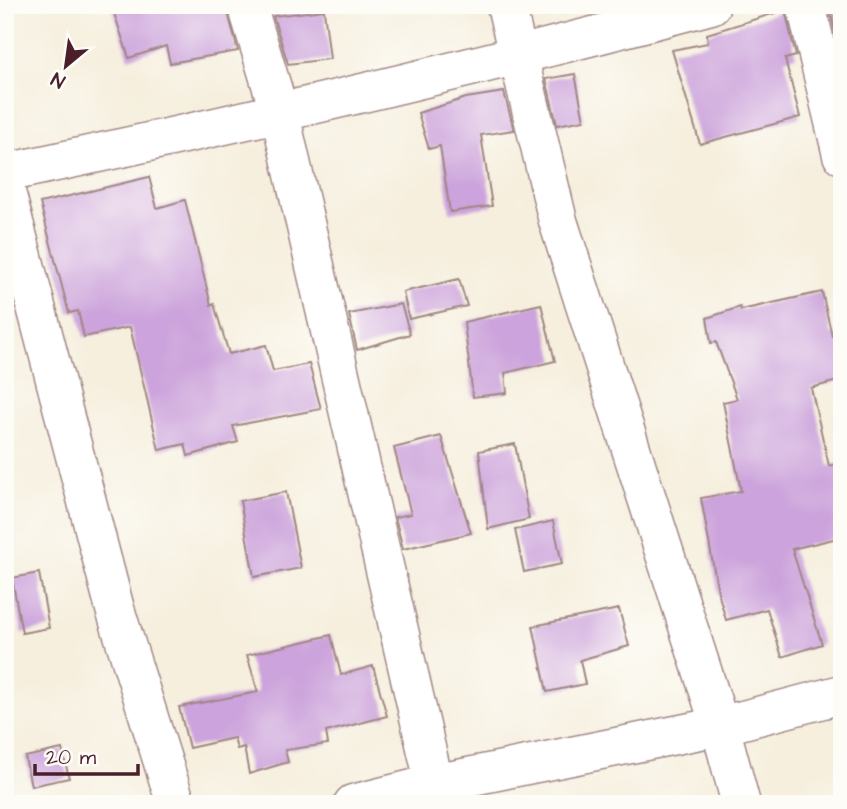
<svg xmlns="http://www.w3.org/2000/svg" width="847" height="809" font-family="'Architects Daughter',sans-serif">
  <rect width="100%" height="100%" fill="#fdfcf7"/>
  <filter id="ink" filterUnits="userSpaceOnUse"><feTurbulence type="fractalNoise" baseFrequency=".0143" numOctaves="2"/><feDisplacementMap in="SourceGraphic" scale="14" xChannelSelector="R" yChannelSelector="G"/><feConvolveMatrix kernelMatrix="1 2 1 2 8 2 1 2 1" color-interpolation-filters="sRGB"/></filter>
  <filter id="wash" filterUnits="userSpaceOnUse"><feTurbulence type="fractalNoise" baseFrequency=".00686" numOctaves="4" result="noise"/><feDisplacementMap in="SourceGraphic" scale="28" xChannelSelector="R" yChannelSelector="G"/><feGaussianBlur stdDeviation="1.57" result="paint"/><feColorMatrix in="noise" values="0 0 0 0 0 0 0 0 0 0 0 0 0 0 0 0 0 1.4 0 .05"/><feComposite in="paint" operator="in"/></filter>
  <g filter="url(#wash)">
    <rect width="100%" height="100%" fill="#f6efde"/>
    <g id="blocks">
      <!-- building -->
      <g fill="#cca3dc">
        <path d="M128 5H226L238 51 170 63 166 46 129 58 113 10Z"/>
        <path d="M829 5H842V44L838 45Z"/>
        <path d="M324 10 330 59 288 64 273 16Z"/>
        <path d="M785 10 796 56 785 59 800 117 700 144 672 50 708 43 707 34Z"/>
        <path d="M575 74 584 120 557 125 546 79Z"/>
        <path d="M504 92 514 130 481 135 492 206 450 212 440 146 429 149 418 113 466 98Z"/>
        <path d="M149 177 157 208 185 200 211 305 214 304 229 354 266 345 273 371 309 364 321 409 233 426 238 442 188 456 185 444 159 450 130 327 84 337 78 311 69 313 40 203Z"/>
        <path d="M459 279 467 306 409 319 403 292Z"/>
        <path d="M822 292 832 336 842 334V380L811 388 829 466 842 462V537L792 549 822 644 782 657 767 609 726 620 718 592 701 498 741 491 723 402 737 399 716 342 711 343 707 318 740 307 741 310Z"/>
        <path d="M401 304 410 334 357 350 349 314Z"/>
        <path d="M541 304 555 361 505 373 507 393 473 397 464 322Z"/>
        <path d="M441 436 471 533 403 549 395 517 411 514 394 448Z"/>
        <path d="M515 444 529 519 488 529 479 451Z"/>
        <path d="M286 492 301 568 254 577 240 501Z"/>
        <path d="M553 521 562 564 524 572 515 530Z"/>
        <path d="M39 573 49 628 22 633 12 578Z"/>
        <path d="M619 609 629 646 580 660 585 684 547 692 533 626Z"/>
        <path d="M331 635 341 675 373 666 387 716 326 732 328 744 285 750 288 762 249 774 244 747 237 749 234 738 189 748 179 707 258 692 247 655Z"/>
        <path d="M62 749 69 778 31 786 25 757Z"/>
      </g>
    </g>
  </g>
  <g filter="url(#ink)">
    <use href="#blocks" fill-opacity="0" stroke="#a08784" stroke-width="2"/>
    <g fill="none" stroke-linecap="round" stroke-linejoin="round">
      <defs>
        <g id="minor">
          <path d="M247 5 280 114 439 804"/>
          <path d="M506 5 558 221 720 726 741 804"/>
          <path d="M806 5 842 155"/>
          <path d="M5 173C242 123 477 68 711 5"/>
          <path d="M5 188 115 609 176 804"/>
          <path d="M353 804 433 784 720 726 842 694"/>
        </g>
      </defs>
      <!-- minor casing -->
      <use href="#minor" stroke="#a08784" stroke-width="41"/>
      <!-- minor -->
      <use href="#minor" stroke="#fff" stroke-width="38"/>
    </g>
  </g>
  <!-- margin -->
  <rect width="847" height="809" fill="none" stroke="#fdfcf7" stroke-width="28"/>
  <!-- north arrow -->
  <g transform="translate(66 66) rotate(209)" stroke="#fdfcf7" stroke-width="5" paint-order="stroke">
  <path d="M0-5L12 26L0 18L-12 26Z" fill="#4a1f2b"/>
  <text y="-10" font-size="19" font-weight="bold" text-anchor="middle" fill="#4a1f2b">N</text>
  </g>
  <!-- scale -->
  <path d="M35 764v10h103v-10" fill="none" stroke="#4a1f2b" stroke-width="3.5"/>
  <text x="46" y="764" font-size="21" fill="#4a1f2b" stroke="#fdfcf7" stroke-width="5" paint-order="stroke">20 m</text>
</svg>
